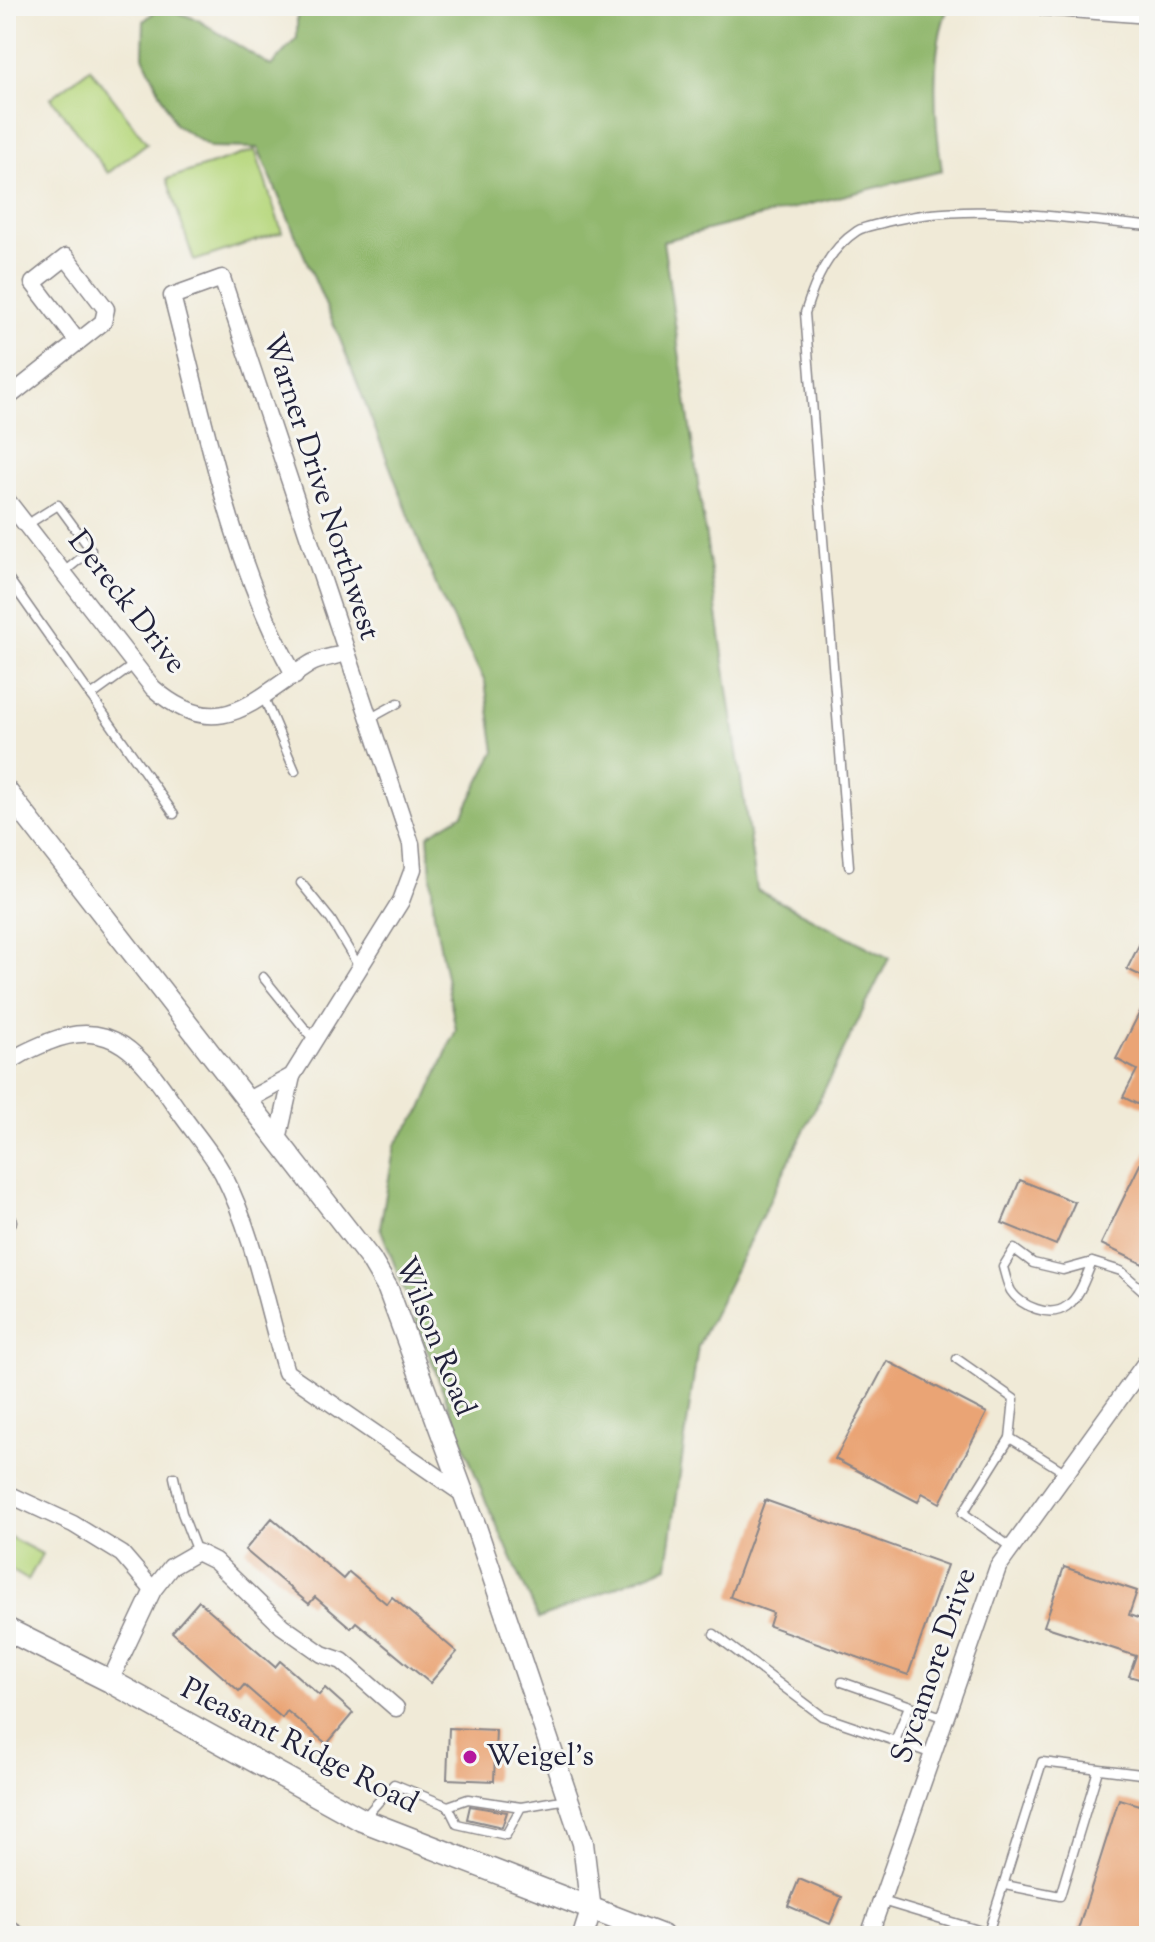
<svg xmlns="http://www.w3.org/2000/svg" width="1155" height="1942" font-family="'Sorts Mill Goudy',serif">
  <rect width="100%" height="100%" fill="#f6f6f2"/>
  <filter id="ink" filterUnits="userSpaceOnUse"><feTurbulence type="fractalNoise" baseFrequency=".0125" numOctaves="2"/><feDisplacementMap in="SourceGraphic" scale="16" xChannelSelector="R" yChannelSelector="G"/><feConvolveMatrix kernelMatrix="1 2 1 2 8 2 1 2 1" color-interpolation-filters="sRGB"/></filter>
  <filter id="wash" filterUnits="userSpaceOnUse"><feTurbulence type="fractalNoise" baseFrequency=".006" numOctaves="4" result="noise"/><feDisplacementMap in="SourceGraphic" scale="32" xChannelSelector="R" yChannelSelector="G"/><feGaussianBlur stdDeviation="1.8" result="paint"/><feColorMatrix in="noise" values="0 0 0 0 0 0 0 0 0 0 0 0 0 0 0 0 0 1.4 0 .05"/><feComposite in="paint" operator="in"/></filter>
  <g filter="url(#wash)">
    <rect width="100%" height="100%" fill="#f0ead7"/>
    <!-- green -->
    <g fill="#b8d87f" stroke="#6d7d5d" stroke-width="2">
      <path d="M90 68 147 143 108 173 51 98Z"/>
      <path d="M255 150 282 232 194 261 167 179Z"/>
      <path d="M6 1535 42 1554 28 1580 6 1567Z"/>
    </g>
    <!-- forest -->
    <path fill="#92b86e" stroke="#5a6d54" stroke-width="2" d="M161 6 198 20 271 66 297 38V6H949C929 49 935 124 942 171L663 241 757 890 889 958 698 1346 667 1566 539 1619 484 1497 380 1227 395 1145 422 1109 456 1030 434 914 428 835 463 814 495 751 485 682 440 595 338 334 258 148 210 147 175 124 143 56 144 21Z"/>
    <g id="blocks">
      <!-- building -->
      <g fill="#eaa475">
        <path d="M1149 925V980L1127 969Z"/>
        <path d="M1149 994V1110L1123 1097 1137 1070 1116 1059Z"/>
        <path d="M1149 1146V1267L1101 1244Z"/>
        <path d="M1020 1180 1075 1202 1056 1245 1002 1223Z"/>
        <path d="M887 1361 987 1413 940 1503 922 1493 918 1502 835 1459Z"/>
        <path d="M765 1500 947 1565 908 1675 769 1626 773 1613 730 1597Z"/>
        <path d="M272 1518 343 1579 349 1572 387 1604 392 1597 457 1652 430 1683 356 1622 351 1628 315 1597 309 1604 245 1550Z"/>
        <path d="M1064 1567 1137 1591 1129 1615 1149 1622V1682L1129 1676 1136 1656 1044 1626Z"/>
        <path d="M199 1601 275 1667 280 1661 319 1695 325 1688 353 1713 327 1744 287 1711 282 1718 244 1685 239 1691 172 1632Z"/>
        <path d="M449 1728 496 1730 494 1781 447 1779Z"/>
        <path d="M1119 1799 1149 1808V1936H1076Z"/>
        <path d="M470 1806 507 1812 502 1827 467 1819Z"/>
        <path d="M799 1879 842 1897 830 1924 788 1906Z"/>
      </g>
    </g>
  </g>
  <g filter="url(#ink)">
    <use href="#blocks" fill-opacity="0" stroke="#898689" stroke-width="2"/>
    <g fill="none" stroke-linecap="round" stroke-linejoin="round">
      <defs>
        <g id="service">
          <path d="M28 524 58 505 91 550 65 571"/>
          <path d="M6 575 174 814"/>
          <path d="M91 696 135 664"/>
          <path d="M264 698 295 771"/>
          <path d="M369 719 398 703"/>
          <path d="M849 866 805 313C815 281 828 250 857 231 865 226 877 225 886 222 971 200 1062 219 1149 226"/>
          <path d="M301 883 331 920 359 967"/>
          <path d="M263 977 314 1040"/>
          <path d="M1092 1262C1086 1276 1080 1297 1067 1306 1050 1319 1021 1306 1011 1291 1007 1284 1005 1274 1003 1267L1014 1249 1033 1263 1063 1270 1092 1262 1121 1271 1149 1296"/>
          <path d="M957 1359 1014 1399 1010 1438"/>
          <path d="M174 1477 182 1513 197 1552"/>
          <path d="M1012 1548 963 1513 1010 1438 1066 1473"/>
          <path d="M714 1634 822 1716 933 1754"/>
          <path d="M842 1682 945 1718"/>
          <path d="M895 1741 909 1706"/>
          <path d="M521 1807 468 1799 448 1806 457 1824 506 1835 521 1807 567 1799"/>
          <path d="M364 1818 394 1784 448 1806"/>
          <path d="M1005 1885 1060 1896 1098 1770"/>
          <path d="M882 1901 988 1933V1936"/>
          <path d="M988 1933 1042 1762 1149 1775"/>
        </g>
        <g id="minor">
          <path d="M1044 7 1149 15"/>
          <path d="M6 399 103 322 106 309 66 257 33 283 78 342"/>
          <path d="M6 499 153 688C219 746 254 699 310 664 320 658 334 657 346 653"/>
          <path d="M6 1065C19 1054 32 1049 48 1042 118 1014 145 1063 181 1114 195 1134 212 1153 223 1174 254 1234 267 1308 286 1372L463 1494"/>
          <path d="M248 1100 292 1076 401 901 413 869 411 844 222 278 172 296C205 421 231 564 295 676"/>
          <path d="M278 1140 292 1076"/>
          <path d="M6 1221H8"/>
          <path d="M6 1493 73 1524 122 1554 153 1590"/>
          <path d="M110 1681 153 1590 171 1567 197 1552 215 1561 282 1626 322 1654 342 1661 396 1708"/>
          <path d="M6 1927 20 1936"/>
          <path d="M869 1936 998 1567 1149 1358"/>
        </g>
        <path id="tertiary" d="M6 790 371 1260 388 1289 476 1527 583 1843 591 1911 583 1936"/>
        <path id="secondary" d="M6 1629 110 1681 362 1820 662 1936"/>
      </defs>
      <!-- service casing -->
      <use href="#service" stroke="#898689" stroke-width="11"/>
      <!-- minor casing -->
      <use href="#minor" stroke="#898689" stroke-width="19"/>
      <!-- tertiary casing -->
      <use href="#tertiary" stroke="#898689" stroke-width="23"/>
      <!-- secondary casing -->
      <use href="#secondary" stroke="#898689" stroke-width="25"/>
      <!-- service -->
      <use href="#service" stroke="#fff" stroke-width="8"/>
      <!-- minor -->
      <use href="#minor" stroke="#fff" stroke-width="16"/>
      <!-- tertiary -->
      <use href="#tertiary" stroke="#fff" stroke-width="20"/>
      <!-- secondary -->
      <use href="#secondary" stroke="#fff" stroke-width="22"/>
    </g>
  </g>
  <!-- markers -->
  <circle fill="#b5179e" stroke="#f6f6f2" stroke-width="3" cx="470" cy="1757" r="8"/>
  <g text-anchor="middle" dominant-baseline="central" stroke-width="6" stroke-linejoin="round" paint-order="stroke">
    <!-- street labels -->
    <g font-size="30" fill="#22223b" stroke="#f6f6f2">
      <text transform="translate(320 487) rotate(72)">Warner Drive Northwest</text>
      <text transform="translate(126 603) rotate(52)">Dereck Drive</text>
      <text transform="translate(434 1337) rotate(68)">Wilson Road</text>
      <text transform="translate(935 1666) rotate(-71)">Sycamore Drive</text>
      <text transform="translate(299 1747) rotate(27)">Pleasant Ridge Road</text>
    </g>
    <!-- poi labels -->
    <g font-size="30" fill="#22223b" stroke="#f6f6f2" text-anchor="start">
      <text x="486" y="1757">Weigel's</text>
    </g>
  </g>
  <!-- margin -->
  <rect width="1155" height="1942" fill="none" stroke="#f6f6f2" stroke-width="32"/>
</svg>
